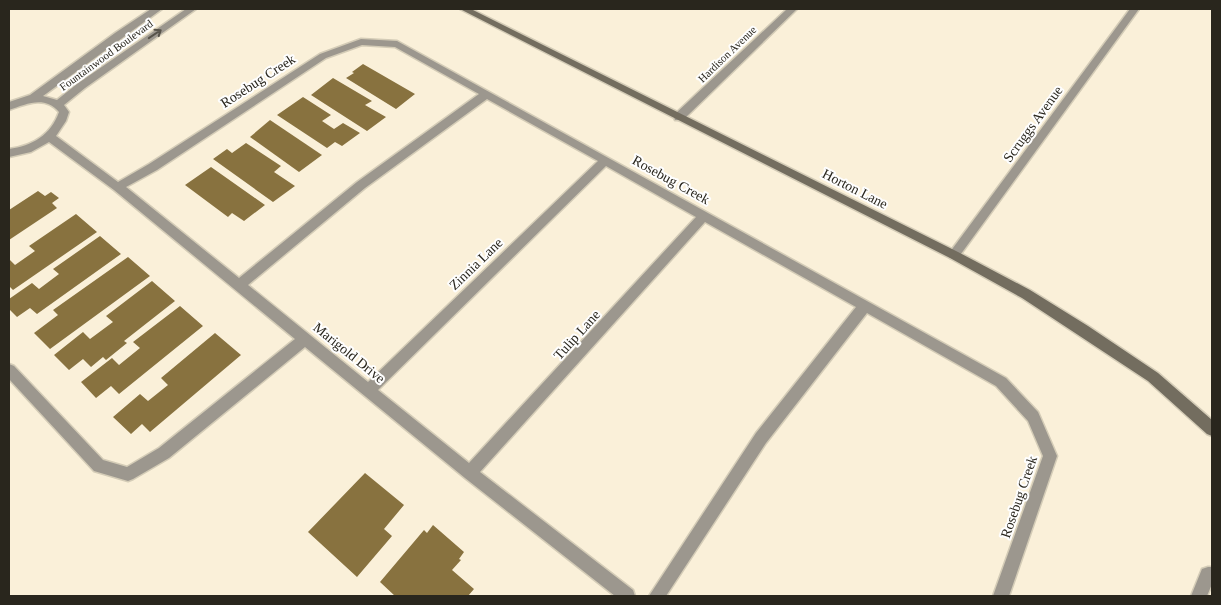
<svg xmlns="http://www.w3.org/2000/svg" width="1221" height="605" font-family="Georgia,serif">
  <rect width="100%" height="100%" fill="#faf0d9"/>
  <!-- building -->
  <g fill="#88723f">
    <path d="M363 64 415 94 396 109 346 78 354 73 352 72Z"/>
    <path d="M333 78 372 101 365 105 386 117 367 131 311 95Z"/>
    <path d="M303 97 331 115 322 121 334 129 343 123 360 133 342 146 335 142 327 148 277 115Z"/>
    <path d="M270 120 322 155 299 172 250 137Z"/>
    <path d="M246 143 281 166 274 172 295 186 273 202 213 159 227 149 232 153Z"/>
    <path d="M211 167 265 205 244 221 232 213 228 217 185 185Z"/>
    <path d="M38 191 45 196 51 192 59 198 52 203 57 208 9 240V210Z"/>
    <path d="M76 214 97 232 13 290 9 286V259L15 265 35 251 29 246Z"/>
    <path d="M100 236 121 254 37 314 30 308 17 317 9 309V299L32 283 39 289 59 274 53 269Z"/>
    <path d="M128 257 150 276 50 349 34 333 58 315 53 310Z"/>
    <path d="M152 281 175 301 124 341 127 343 106 360 103 357 91 367 83 359 69 370 54 355 83 332 90 339 113 322 106 316Z"/>
    <path d="M180 306 203 326 119 394 111 386 96 398 81 382 112 358 119 365 140 348 133 342Z"/>
    <path d="M215 333 241 355 150 432 142 424 131 434 113 417 140 394 148 401 168 385 161 378Z"/>
    <path d="M365 473 404 505 384 529 392 536 357 577 308 532Z"/>
    <path d="M433 525 464 552 459 559 461 560 452 570 474 589 468 596H395L380 582 424 530 427 533Z"/>
  </g>
  <g fill="none" stroke-linecap="round" stroke-linejoin="round">
    <defs>
      <g id="street">
        <path d="M151 9H162L43 96 57 100 77 84 186 9H196L85 88 64 105 69 112 66 121 56 136 118 182 149 164 320 54 361 39 397 41 1006 378 1038 412 1057 456 1009 596H993L1043 456 1028 421 996 386 867 313 766 443 666 596H649L756 433 856 307 705 222 480 472 633 590 635 596H615L465 478 305 347 169 458 133 479 128 481 94 471 9 379V364L14 366 103 460 127 467 159 448 295 339 114 190 49 142 31 152 9 157V149C32 146 51 135 59 112 45 95 26 104 9 110V102L30 95 115 33ZM362 45 395 47 479 94 357 182 239 278 126 187 157 170 326 58ZM487 99 598 161 368 382 248 285 365 188ZM606 166 696 217 469 463 378 390Z"/>
        <path d="M787 9H797L683 120H675L674 117 675 114Z"/>
        <path d="M1130 9H1139L958 258H950L948 255 950 252Z"/>
        <path d="M1208 567H1212V584L1207 596H1191L1202 569Z"/>
      </g>
      <path id="secondary" d="M460 9H471L958 252 1030 290 1088 326 1158 373 1212 420V436L1207 434 1148 381 1022 298 950 258Z"/>
    </defs>
    <!-- street casing -->
    <use href="#street" stroke="#d4ccb7" stroke-width="3"/>
    <!-- secondary casing -->
    <use href="#secondary" stroke="#d4ccb7" stroke-width="3"/>
    <!-- street -->
    <use href="#street" fill="#9c978e" fill-rule="evenodd"/>
    <!-- secondary -->
    <use href="#secondary" fill="#736d5f" fill-rule="evenodd"/>
  </g>
  <!-- one-way arrows -->
  <defs><path id="oneway-shaft" d="M-6 0H5M1.5-3L5.5 0L1.5 3" fill="none" stroke-width="1.6" stroke-linecap="round" stroke-linejoin="round" transform="scale(1.25)"/></defs>
  <use stroke="#57534a" href="#oneway-shaft" transform="translate(155 34) rotate(-34)"/>
  <g text-anchor="middle" dominant-baseline="central" stroke-width="4" stroke-linejoin="round" paint-order="stroke">
    <!-- far-street labels -->
    <g font-size="11" fill="#29261d" stroke="#fefefe">
      <text transform="translate(727 54) rotate(-44)">Hardison Avenue</text>
      <text transform="translate(106 55) rotate(-36)">Fountainwood Boulevard</text>
    </g>
    <!-- street labels -->
    <g font-size="14" fill="#29261d" stroke="#fefefe">
      <text transform="translate(258 81) rotate(-33)">Rosebug Creek</text>
      <text transform="translate(1033 124) rotate(-54)">Scruggs Avenue</text>
      <text transform="translate(671 180) rotate(29)">Rosebug Creek</text>
      <text transform="translate(855 189) rotate(27)">Horton Lane</text>
      <text transform="translate(476 264) rotate(-44)">Zinnia Lane</text>
      <text transform="translate(577 335) rotate(-48)">Tulip Lane</text>
      <text transform="translate(349 353) rotate(39)">Marigold Drive</text>
      <text transform="translate(1019 497) rotate(-71)">Rosebug Creek</text>
    </g>
  </g>
  <!-- border -->
  <rect width="1221" height="605" fill="none" stroke="#29261d" stroke-width="20"/>
</svg>
